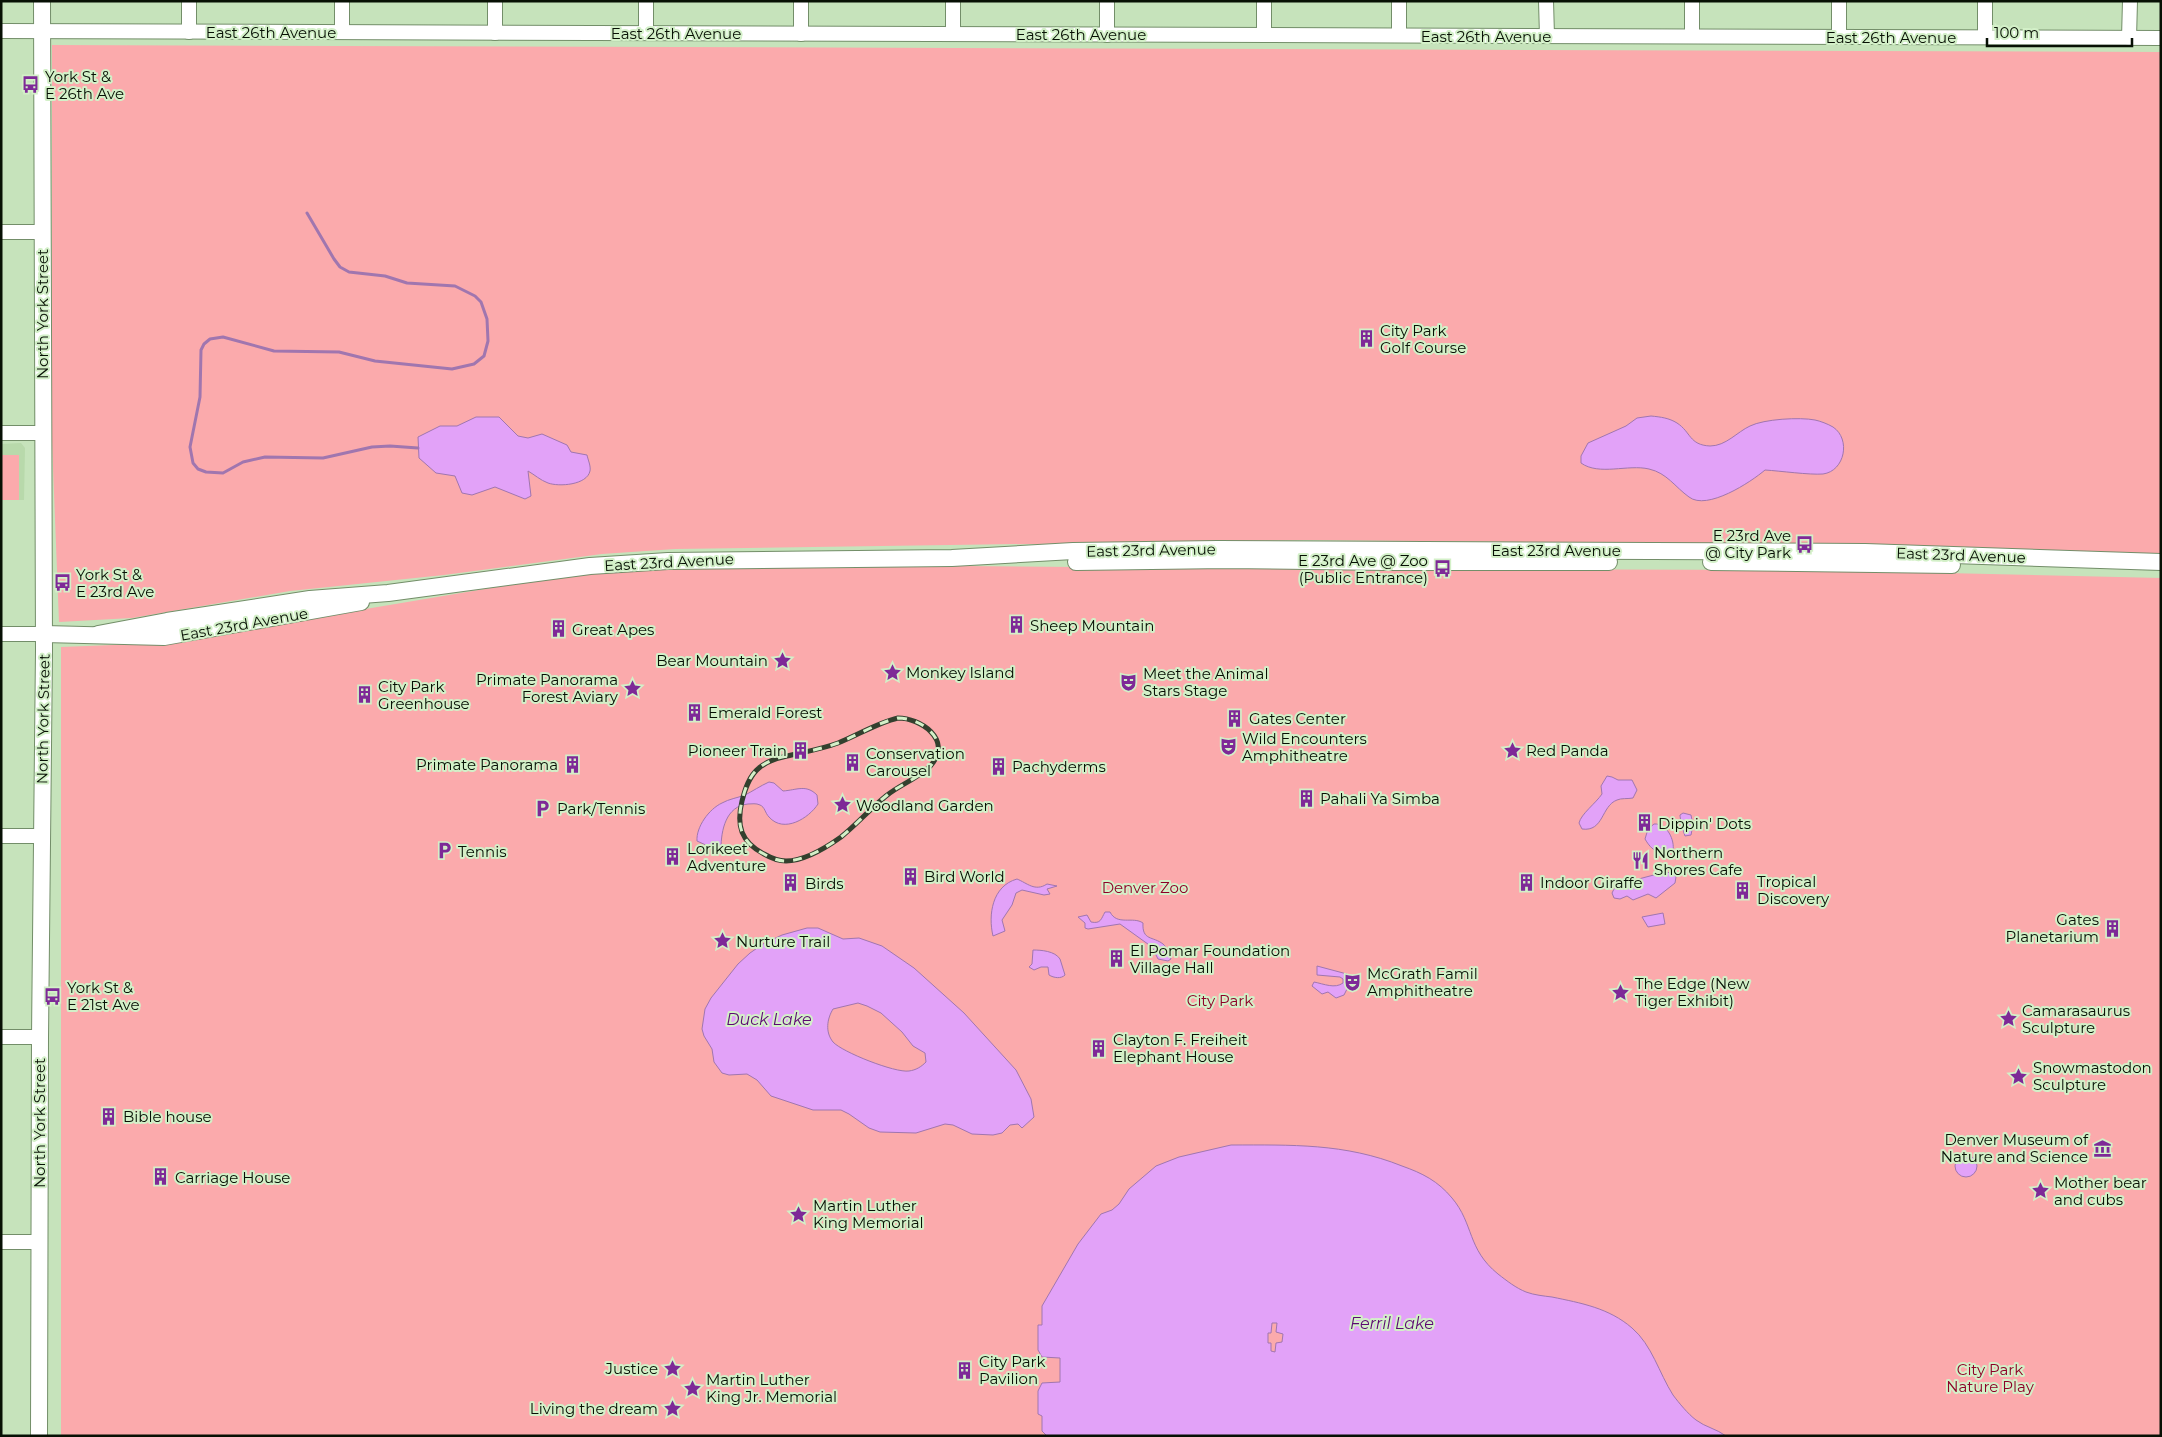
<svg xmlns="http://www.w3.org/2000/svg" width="2162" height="1437" font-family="Montserrat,sans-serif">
  <rect width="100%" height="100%" fill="#c6e3bb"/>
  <!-- built -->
  <path fill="#b8d9ab" d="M21 443 25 448 24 500H1V444Z"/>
  <!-- green -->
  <g fill="#fbaaac">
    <path d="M52 45 2161 52V554L1840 545 1306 540 675 549 602 554 444 575 290 591 132 618 59 622 52 441Z"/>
    <rect x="1" y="455" width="18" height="45"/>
    <path d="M1226 564 1365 571 1426 569 1811 570 2161 578V1436H61V647L164 643 521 583 605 572 684 567 827 565 1078 567Z"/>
  </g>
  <!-- water -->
  <g fill="#e2a2f8" stroke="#a076af" fill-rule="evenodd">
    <path d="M1651 416C1661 417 1669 418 1677 423 1691 432 1689 445 1710 446 1726 446 1737 432 1750 426 1764 419 1800 417 1815 420 1820 421 1828 424 1833 427 1851 439 1845 471 1823 474 1809 475 1781 471 1765 470 1751 482 1707 511 1689 497 1675 487 1667 473 1649 469 1628 464 1599 476 1581 463V456L1588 443 1626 426 1637 418Z"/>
    <path d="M476 417H499L518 436 528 438 542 434 567 445 571 452 587 455C588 460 591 466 590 471 587 485 559 487 548 483 540 480 535 475 528 471L531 496 525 499 495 487 472 495 462 493 455 476 436 473 419 458 418 437 440 426H457Z"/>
    <path d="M1607 776 1612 777 1618 780H1632L1637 790 1633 798C1628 799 1621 798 1617 800 1601 806 1604 832 1582 829L1579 823C1581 814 1596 803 1602 794L1601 786Z"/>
    <path d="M769 782 774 783 783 791C797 790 806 784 817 795L818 804C809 818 784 834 769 817 765 813 765 807 760 805 756 803 752 804 748 804 726 806 721 830 721 849L719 851 697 841C696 827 709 809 722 803 729 799 737 798 745 795 753 791 760 786 769 782Z"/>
    <path d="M1683 813 1691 815 1693 825 1691 835 1685 836C1683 831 1680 819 1680 815Z"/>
    <path d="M1654 824C1667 823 1675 840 1673 851 1659 855 1652 851 1645 839L1648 829Z"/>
    <path d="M1665 872 1672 873 1676 877 1675 883 1656 898 1648 894 1633 900 1627 896 1620 899 1614 898 1612 893 1616 885Z"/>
    <path d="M1017 879C1027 883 1035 892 1047 884L1057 886 1047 889 1050 894 1044 895 1022 890 1016 893 1012 905 1002 920 1005 931 993 936C988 915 992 886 1017 879Z"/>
    <path d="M1105 912H1110C1117 926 1133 916 1143 923 1142 941 1153 936 1163 944 1167 947 1169 955 1171 959L1168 961 1158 959 1152 947 1120 924 1088 929 1085 928V923L1078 917 1087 915 1091 922C1101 924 1101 919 1105 912Z"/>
    <path d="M1663 913 1665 924 1648 927 1642 917Z"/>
    <path d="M807 928H818L843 939 859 938 882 946 914 968 964 1013 1016 1070 1031 1099 1034 1117 1022 1128 1018 1124 1010 1125 1002 1133 993 1135 972 1134 953 1125 945 1124 916 1133 880 1132 869 1128 849 1114 841 1110H813L771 1096 757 1080 747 1074 729 1075 722 1073 714 1062 712 1049 704 1036 702 1029 705 1009 711 998 738 964 750 953 763 944 782 935ZM858 1003 867 1006 881 1013 902 1032 913 1046 925 1053 926 1062C921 1067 916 1070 909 1071 895 1073 842 1052 833 1042 825 1032 827 1019 833 1009Z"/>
    <path d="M1033 950C1041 950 1055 951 1060 959 1062 964 1063 970 1065 975 1061 979 1054 978 1049 975L1048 967H1041L1034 970 1029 967 1032 964Z"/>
    <path d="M1317 966 1347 974 1349 985 1344 995 1336 998 1328 992 1322 994 1312 986 1314 982C1324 984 1335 989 1343 983V979L1340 977 1317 975Z"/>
    <path d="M1231 1145C1291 1145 1345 1143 1402 1166 1422 1173 1438 1181 1452 1198 1474 1224 1467 1249 1498 1274 1507 1281 1516 1288 1526 1292 1534 1295 1544 1296 1552 1297 1581 1303 1609 1308 1632 1328 1652 1345 1659 1373 1673 1395 1679 1403 1688 1414 1696 1420 1705 1427 1717 1429 1726 1436H1047L1042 1431V1416L1038 1414V1391L1042 1383 1060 1382V1358L1042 1357 1038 1350V1325H1042V1306L1078 1244 1101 1214 1112 1210 1119 1204 1129 1189 1156 1166 1179 1157ZM1272 1323H1277L1276 1332 1283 1334 1282 1342 1276 1343 1275 1352 1271 1351V1343H1268V1333H1271Z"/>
    <circle cx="1966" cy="1166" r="11"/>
  </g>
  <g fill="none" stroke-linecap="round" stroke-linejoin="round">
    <!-- stream -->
    <path stroke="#a076af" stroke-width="3" d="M307 213 334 259 340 267 349 272 385 276 407 283 455 286 475 296 481 302 487 319 488 341 484 356 474 364 452 369 375 361 339 352 274 351 223 337 210 339 204 344 201 350 200 397 190 447 193 463 198 469 206 472 223 473 243 462 265 457 323 458 372 447 390 446 418 448"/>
    <defs>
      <g id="minor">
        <path d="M1546 1 1547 36"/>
        <path d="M1 31 2161 38"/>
        <path d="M189 32V1"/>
        <path d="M342 32V1"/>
        <path d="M495 33V1"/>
        <path d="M646 33V1"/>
        <path d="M801 34V1"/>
        <path d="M953 34V1"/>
        <path d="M1107 35V1"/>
        <path d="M1264 35V1"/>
        <path d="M1399 35V1"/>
        <path d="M1692 36V1"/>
        <path d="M1839 37V1"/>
        <path d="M1985 37V1"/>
        <path d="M2129 38 2130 1"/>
        <path d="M1 232H42"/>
        <path d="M1 433H43"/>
        <path d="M1 634H44"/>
        <path d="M1 836H41"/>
        <path d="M1 1037H40"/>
        <path d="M1 1242H39"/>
      </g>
      <g id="major">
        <path d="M1076 562 1226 560 1388 562H1609"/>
        <path d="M1711 562 1952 565"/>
        <path d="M44 634 164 637 361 602"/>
        <path d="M98 634 167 621 310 599 388 593 590 566 668 561 952 558 1073 551 1218 549 1865 552 2161 562"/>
        <path d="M39 1436 40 1037 44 650 42 1"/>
      </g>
    </defs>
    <!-- minor casing -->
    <use href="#minor" stroke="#738e69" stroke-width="16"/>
    <!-- major casing -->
    <use href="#major" stroke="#738e69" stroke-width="18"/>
    <!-- minor -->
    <use href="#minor" stroke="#fff" stroke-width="14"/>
    <!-- major -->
    <use href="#major" stroke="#fff" stroke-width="16"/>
    <defs>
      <path id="rail" d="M898 718C920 718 952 739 932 764 923 776 899 785 886 796 870 809 857 824 841 837 827 847 804 861 786 861 778 861 771 858 764 854 741 842 736 826 742 801 745 789 749 776 759 768 767 761 777 758 787 756 804 752 822 749 838 743 858 735 877 723 898 718Z"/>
    </defs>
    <!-- rail casing -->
    <use href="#rail" stroke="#33402e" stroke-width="5"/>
    <!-- rail -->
    <use href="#rail" stroke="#d3f0c8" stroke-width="3" stroke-dasharray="9" stroke-linecap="butt"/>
  </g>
  <!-- icons -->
  <defs>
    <symbol id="bus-bare" viewBox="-9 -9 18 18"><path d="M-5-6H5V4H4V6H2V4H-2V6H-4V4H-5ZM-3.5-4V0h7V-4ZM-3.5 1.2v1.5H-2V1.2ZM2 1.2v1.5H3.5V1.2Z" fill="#7e2997" stroke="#d3f0c8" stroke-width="2.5" paint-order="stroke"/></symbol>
    <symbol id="building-bare" viewBox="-9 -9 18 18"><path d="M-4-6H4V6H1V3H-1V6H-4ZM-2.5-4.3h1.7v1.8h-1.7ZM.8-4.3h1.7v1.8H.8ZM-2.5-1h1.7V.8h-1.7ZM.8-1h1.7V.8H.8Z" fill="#7e2997" stroke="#d3f0c8" stroke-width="2.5" paint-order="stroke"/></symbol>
    <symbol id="sight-bare" viewBox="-9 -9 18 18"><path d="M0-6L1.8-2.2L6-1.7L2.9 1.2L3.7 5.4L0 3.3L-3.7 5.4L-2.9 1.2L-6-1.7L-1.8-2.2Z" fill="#7e2997" stroke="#d3f0c8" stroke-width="2.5" paint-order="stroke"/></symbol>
    <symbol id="theatre-bare" viewBox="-9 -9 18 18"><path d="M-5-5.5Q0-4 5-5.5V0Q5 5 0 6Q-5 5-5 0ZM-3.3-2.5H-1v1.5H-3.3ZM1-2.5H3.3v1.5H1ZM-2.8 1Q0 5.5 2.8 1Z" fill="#7e2997" stroke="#d3f0c8" stroke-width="2.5" paint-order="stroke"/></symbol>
    <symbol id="parking-bare" viewBox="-9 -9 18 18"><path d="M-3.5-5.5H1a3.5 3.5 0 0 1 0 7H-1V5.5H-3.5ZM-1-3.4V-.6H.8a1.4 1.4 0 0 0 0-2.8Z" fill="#7e2997" stroke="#d3f0c8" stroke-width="2.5" paint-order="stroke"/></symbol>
    <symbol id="restaurant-bare" viewBox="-9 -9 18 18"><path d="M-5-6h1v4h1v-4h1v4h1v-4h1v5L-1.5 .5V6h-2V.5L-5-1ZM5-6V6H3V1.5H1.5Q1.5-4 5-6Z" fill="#7e2997" stroke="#d3f0c8" stroke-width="2.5" paint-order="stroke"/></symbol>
    <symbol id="museum-bare" viewBox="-9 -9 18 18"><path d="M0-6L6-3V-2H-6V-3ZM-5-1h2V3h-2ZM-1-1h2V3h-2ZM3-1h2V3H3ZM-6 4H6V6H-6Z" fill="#7e2997" stroke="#d3f0c8" stroke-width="2.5" paint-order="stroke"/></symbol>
  </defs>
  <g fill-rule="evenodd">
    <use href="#bus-bare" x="18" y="72" width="25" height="25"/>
    <use href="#building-bare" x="1354" y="326" width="25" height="25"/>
    <use href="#bus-bare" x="1792" y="532" width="25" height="25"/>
    <use href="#bus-bare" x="1430" y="556" width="25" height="25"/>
    <use href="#bus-bare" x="50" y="570" width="25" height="25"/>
    <use href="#building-bare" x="1004" y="612" width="25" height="25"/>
    <use href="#building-bare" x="546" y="616" width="25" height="25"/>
    <use href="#sight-bare" x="770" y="648" width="25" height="25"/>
    <use href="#sight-bare" x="880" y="660" width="25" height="25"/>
    <use href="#theatre-bare" x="1116" y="670" width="25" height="25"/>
    <use href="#sight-bare" x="620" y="676" width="25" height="25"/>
    <use href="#building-bare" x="352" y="682" width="25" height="25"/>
    <use href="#building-bare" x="682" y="700" width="25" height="25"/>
    <use href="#building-bare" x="1222" y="706" width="25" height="25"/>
    <use href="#theatre-bare" x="1216" y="734" width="25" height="25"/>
    <use href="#building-bare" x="788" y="738" width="25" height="25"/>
    <use href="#sight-bare" x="1500" y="738" width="25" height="25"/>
    <use href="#building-bare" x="840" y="750" width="25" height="25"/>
    <use href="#building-bare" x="560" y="752" width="25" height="25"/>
    <use href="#building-bare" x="986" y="754" width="25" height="25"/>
    <use href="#building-bare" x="1294" y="786" width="25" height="25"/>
    <use href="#sight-bare" x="830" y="792" width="25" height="25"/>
    <use href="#parking-bare" x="530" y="796" width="25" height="25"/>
    <use href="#building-bare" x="1632" y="810" width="25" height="25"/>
    <use href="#parking-bare" x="432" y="838" width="25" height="25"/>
    <use href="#building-bare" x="660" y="844" width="25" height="25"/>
    <use href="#restaurant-bare" x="1628" y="848" width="25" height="25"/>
    <use href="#building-bare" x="898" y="864" width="25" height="25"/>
    <use href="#building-bare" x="1514" y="870" width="25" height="25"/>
    <use href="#building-bare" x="778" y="870" width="25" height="25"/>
    <use href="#building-bare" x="1730" y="878" width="25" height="25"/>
    <use href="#building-bare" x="2100" y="916" width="25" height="25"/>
    <use href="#sight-bare" x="710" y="928" width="25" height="25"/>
    <use href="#building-bare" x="1104" y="946" width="25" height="25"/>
    <use href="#theatre-bare" x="1340" y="970" width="25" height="25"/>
    <use href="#sight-bare" x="1608" y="980" width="25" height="25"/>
    <use href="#bus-bare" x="40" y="984" width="25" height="25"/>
    <use href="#sight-bare" x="1996" y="1006" width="25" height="25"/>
    <use href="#building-bare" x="1086" y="1036" width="25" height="25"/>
    <use href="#sight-bare" x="2006" y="1064" width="25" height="25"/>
    <use href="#building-bare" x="96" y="1104" width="25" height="25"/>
    <use href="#museum-bare" x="2090" y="1136" width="25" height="25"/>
    <use href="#building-bare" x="148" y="1164" width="25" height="25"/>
    <use href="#sight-bare" x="2028" y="1178" width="25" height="25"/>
    <use href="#sight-bare" x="786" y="1202" width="25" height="25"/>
    <use href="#sight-bare" x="660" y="1356" width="25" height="25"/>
    <use href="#building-bare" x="952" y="1358" width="25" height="25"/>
    <use href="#sight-bare" x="680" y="1376" width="25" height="25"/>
    <use href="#sight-bare" x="660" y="1396" width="25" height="25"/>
  </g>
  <g text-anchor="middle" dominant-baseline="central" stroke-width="4" stroke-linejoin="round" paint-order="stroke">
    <!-- street labels -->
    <g font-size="15" fill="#071004" stroke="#d3f0c8">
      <text x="271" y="32">East 26th Avenue</text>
      <text x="676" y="33">East 26th Avenue</text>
      <text x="1081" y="34">East 26th Avenue</text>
      <text x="1486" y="36">East 26th Avenue</text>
      <text x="1891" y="37">East 26th Avenue</text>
      <text transform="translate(42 314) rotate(-90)">North York Street</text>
      <text transform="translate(1151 550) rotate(-1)">East 23rd Avenue</text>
      <text x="1556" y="550">East 23rd Avenue</text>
      <text transform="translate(1961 555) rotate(2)">East 23rd Avenue</text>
      <text transform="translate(669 562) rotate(-3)">East 23rd Avenue</text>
      <text transform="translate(244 624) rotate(-10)">East 23rd Avenue</text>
      <text transform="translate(43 719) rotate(-89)">North York Street</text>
      <text transform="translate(39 1123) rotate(-90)">North York Street</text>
    </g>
    <!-- poi labels -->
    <g font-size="15" fill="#071004" stroke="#d3f0c8" text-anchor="start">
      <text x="45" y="76">York St &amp;<tspan x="45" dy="17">E 26th Ave</tspan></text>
      <text x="1380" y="330">City Park<tspan x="1380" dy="17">Golf Course</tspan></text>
      <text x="1791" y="535" text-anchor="end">E 23rd Ave<tspan x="1791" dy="17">@ City Park</tspan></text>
      <text x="1428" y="560" text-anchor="end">E 23rd Ave @ Zoo<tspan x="1428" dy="17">(Public Entrance)</tspan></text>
      <text x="76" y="574">York St &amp;<tspan x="76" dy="17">E 23rd Ave</tspan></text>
      <text x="1030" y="625">Sheep Mountain</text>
      <text x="572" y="629">Great Apes</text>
      <text x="768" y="660" text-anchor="end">Bear Mountain</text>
      <text x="906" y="672">Monkey Island</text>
      <text x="1143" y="673">Meet the Animal<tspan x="1143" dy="17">Stars Stage</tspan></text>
      <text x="618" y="679" text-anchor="end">Primate Panorama<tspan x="618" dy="17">Forest Aviary</tspan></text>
      <text x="378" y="686">City Park<tspan x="378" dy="17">Greenhouse</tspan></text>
      <text x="708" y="712">Emerald Forest</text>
      <text x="1249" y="718">Gates Center</text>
      <text x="1242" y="738">Wild Encounters<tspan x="1242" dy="17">Amphitheatre</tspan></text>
      <text x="787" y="750" text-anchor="end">Pioneer Train</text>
      <text x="1526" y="750">Red Panda</text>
      <text x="866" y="753">Conservation<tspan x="866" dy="17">Carousel</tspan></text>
      <text x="558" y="764" text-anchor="end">Primate Panorama</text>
      <text x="1012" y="766">Pachyderms</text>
      <text x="1320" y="798">Pahali Ya Simba</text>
      <text x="856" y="805">Woodland Garden</text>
      <text x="557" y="808">Park/Tennis</text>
      <text x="1658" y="823">Dippin' Dots</text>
      <text x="687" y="848">Lorikeet<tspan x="687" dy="17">Adventure</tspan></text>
      <text x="458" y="851">Tennis</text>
      <text x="1654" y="852">Northern<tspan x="1654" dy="17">Shores Cafe</tspan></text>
      <text x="924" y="876">Bird World</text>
      <text x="1757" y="881">Tropical<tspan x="1757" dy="17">Discovery</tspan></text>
      <text x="1540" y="882">Indoor Giraffe</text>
      <text x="805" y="883">Birds</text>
      <text x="2099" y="919" text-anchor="end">Gates<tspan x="2099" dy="17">Planetarium</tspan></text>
      <text x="736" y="941">Nurture Trail</text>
      <text x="1130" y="950">El Pomar Foundation<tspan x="1130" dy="17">Village Hall</tspan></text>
      <text x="1367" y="973">McGrath Famil<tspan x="1367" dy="17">Amphitheatre</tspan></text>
      <text x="1635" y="983">The Edge (New<tspan x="1635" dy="17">Tiger Exhibit)</tspan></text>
      <text x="67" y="987">York St &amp;<tspan x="67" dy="17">E 21st Ave</tspan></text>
      <text x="2022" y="1010">Camarasaurus<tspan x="2022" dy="17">Sculpture</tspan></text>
      <text x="1113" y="1039">Clayton F. Freiheit<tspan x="1113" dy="17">Elephant House</tspan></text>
      <text x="2033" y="1067">Snowmastodon<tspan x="2033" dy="17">Sculpture</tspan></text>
      <text x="123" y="1116">Bible house</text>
      <text x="2088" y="1139" text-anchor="end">Denver Museum of<tspan x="2088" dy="17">Nature and Science</tspan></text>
      <text x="175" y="1177">Carriage House</text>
      <text x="2054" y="1182">Mother bear<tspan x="2054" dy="17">and cubs</tspan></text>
      <text x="813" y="1205">Martin Luther<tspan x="813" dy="17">King Memorial</tspan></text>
      <text x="979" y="1361">City Park<tspan x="979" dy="17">Pavilion</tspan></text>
      <text x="658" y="1368" text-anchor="end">Justice</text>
      <text x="706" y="1379">Martin Luther<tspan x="706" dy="17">King Jr. Memorial</tspan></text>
      <text x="658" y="1408" text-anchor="end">Living the dream</text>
    </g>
    <!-- park labels -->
    <g font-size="15" fill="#8d0027" stroke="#d3f0c8">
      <text x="1145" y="887">Denver Zoo</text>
      <text x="1220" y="1000">City Park</text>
      <text x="1990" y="1369">City Park<tspan x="1990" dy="17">Nature Play</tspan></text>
    </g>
    <!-- water labels -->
    <g font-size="16" font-style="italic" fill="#5c0872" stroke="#d3f0c8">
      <text x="769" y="1019">Duck Lake</text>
      <text x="1392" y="1323">Ferril Lake</text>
    </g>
  </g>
  <!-- border -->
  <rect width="2162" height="1437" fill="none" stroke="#071004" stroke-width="5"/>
  <!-- scale -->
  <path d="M1987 38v8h145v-8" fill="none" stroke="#071004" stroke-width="2.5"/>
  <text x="1994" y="38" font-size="15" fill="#071004" stroke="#d3f0c8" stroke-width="4" paint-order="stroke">100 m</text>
</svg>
